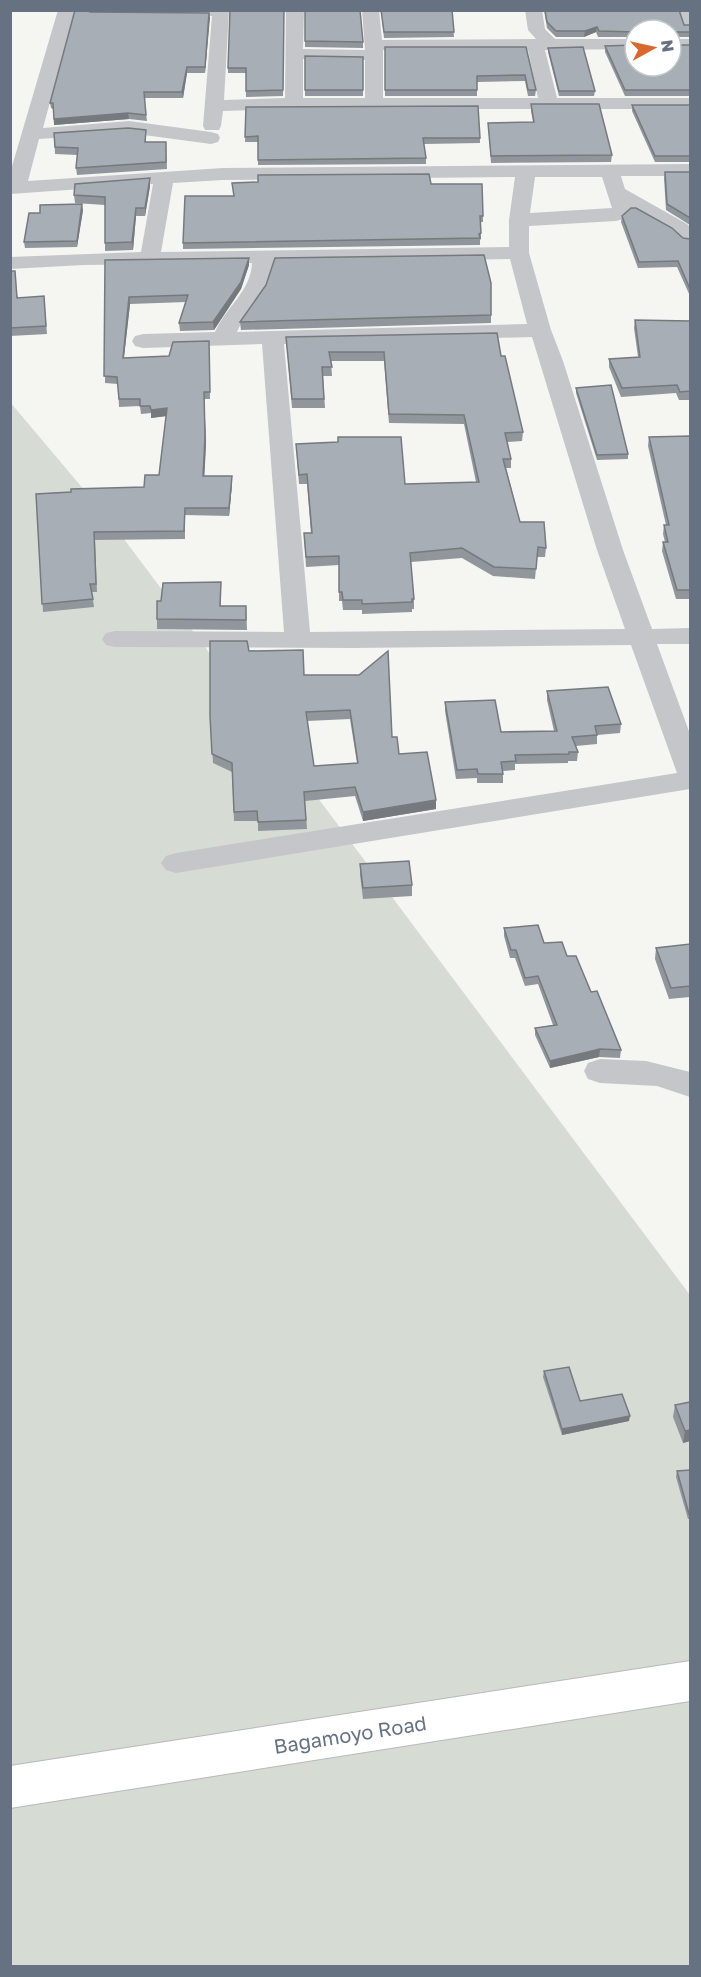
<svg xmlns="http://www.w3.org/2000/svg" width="701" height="1977" font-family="'Golos Text',sans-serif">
  <rect width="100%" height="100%" fill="#f5f5f2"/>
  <!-- green -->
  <path fill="#d6dcd3" d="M10 402 112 523 690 1295V1966H11Z"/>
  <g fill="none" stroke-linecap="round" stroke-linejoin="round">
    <defs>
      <path id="secondary" d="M690 1661V1701L10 1808V1766Z"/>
    </defs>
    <!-- secondary casing -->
    <use href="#secondary" stroke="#b6b9be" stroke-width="2"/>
    <!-- minor -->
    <g fill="#c4c6ca" fill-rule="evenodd">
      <path d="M58 10H75L43 128 129 121 211 132 218 134 220 138 218 142 211 144 129 133 39 139 28 181 223 168 690 164V176H621L625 189 687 224 690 227V244L683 242 673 232 632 209 623 219 616 221 529 226V253L551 330 563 361 623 550 652 629 690 628V644H657L690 734V789L176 873 166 870 161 863 166 856 176 853 677 773 631 645 353 648 115 647 106 645 102 639 106 633 115 631 284 632 262 344 143 348 135 346 132 341 135 336 143 334 215 332C226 307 251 291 252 263L83 265 10 269V257L141 252 153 184 10 194V173ZM515 177 509 220V247L161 252 173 183 223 180ZM535 177H602L612 208 530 213ZM510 259 527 324 237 332C248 306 272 292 273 263ZM532 337 597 550 625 629 310 632 284 344Z"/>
      <path d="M82 10H229L224 100 285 98 286 10H304L303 49 365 50 362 10H379L382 40 536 39 528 30 525 10H542L545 29 555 39H635V49L545 50 557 98H690V109H294L223 111 221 126 219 130H205L203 126 212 16 90 15ZM383 50H528L538 98H383ZM303 59 365 60V98H303Z"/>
      <path d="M677 10H690V29L684 28Z"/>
      <rect x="671" y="39" width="19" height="10"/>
      <path d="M600 1059 646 1061 690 1072V1097L657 1086 600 1083 588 1079 584 1071 588 1063Z"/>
    </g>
    <!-- secondary -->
    <use href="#secondary" fill="#fff" fill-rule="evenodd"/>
  </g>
  <!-- wall -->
  <g fill="#90969c" fill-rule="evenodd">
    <path d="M284 10 283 96 246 97V73H228V68Z"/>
    <path d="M305 10 363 42V48L305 47Z"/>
    <path d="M381 10H452L454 37 384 38Z"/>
    <path d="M544 10H679L684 25H690V37H671V30H635V37H598L596 32 584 37H556L547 28Z"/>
    <path d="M90 12 209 13 205 73H187L183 98H144L147 121 129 119 54 125 53 109 51 108 50 103Z"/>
    <path d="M690 45V96H625L605 52V46Z"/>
    <path d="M385 47H526L536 90 535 96H528L525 81 477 82V96H385Z"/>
    <path d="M548 48 595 91 594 96H559L548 52Z"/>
    <path d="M305 56 363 57V96H305Z"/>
    <path d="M531 104 612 155 611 162 491 163 488 123 533 122 531 111Z"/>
    <path d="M632 105H690V162H655L632 111Z"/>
    <path d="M246 107 480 138V143L424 144 426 158V164L258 165V142H245Z"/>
    <path d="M54 133 146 138V142H166L167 169 77 175 76 168 78 155 55 154Z"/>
    <path d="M665 172H690V225L666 210 664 178Z"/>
    <path d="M150 178V186L145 216H136L133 250 105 251V205L75 203 74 195Z"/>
    <path d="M431 184 483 216V222H481V239L480 240V245L183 249V243Z"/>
    <path d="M83 210 77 247 25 248 24 242 40 213Z"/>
    <path d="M622 216 683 238 690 239V296L677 267 638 268 621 222Z"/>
    <path d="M249 258V265L241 289 214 330 180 331 179 323 186 302 130 304 124 358 169 356 209 341 210 399H204L206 444 204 476 232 484 229 516 185 515V539L95 540 97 592H92L94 607 43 612 36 494 144 487 159 475 166 416 151 418V413L141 414 140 406 119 407 118 384 105 383V260Z"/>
    <path d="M10 271 18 298 44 296 47 334 10 336Z"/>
    <path d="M491 283V323L241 330 240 322Z"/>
    <path d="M635 320 690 321V400H679L676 393 621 397 609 367V359L638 357 634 328Z"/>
    <path d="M286 337 501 356 523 432 522 441 507 442 511 459V468H506L520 522 546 548 545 557H537L535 579 493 576 462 558 411 562 414 599V609H412V612L362 614V610H343L342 601H339V565L306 567 304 533H311L307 484H299L296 444 405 484 476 482 464 424 389 423 384 361H331L332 376H323L325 408H292Z"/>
    <path d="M576 388 628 454V459L597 460 576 393Z"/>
    <path d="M690 436V599H676L662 551 663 542H665L663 534 664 525H666L648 446 649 437Z"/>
    <path d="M221 582V606H246L247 630 157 629V619Z"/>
    <path d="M249 651 304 675 392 737 399 754 436 800V809L363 821 355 796 305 801 307 829 258 831V821H234L232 772 213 763 210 716ZM350 719 357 763 314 766 307 721Z"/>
    <path d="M547 691 621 724 620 733 597 735V744L576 746 578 752 577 761H568V763L515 764V770L503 771V783H477V778L456 779 445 711V702L501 732 554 731 547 700Z"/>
    <path d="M360 864 412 885V896L363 899 360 875Z"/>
    <path d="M504 928 544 943 567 956 591 992 621 1050 620 1058 599 1057 550 1068 535 1035V1028L553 1025 538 984 525 986 515 958H510L504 936Z"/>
    <path d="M690 944V997L669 999 655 959 656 948Z"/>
    <path d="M544 1371 580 1401 629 1421 562 1435 543 1377Z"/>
    <path d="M690 1402V1441L683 1443 673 1417 675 1405Z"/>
    <path d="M690 1470V1519H688L676 1477 677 1471Z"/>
  </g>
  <!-- shaded-wall -->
  <g fill="#767a7f">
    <path d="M209 13 210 18 205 73V67Z"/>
    <path d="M597 27 596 32 584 37 585 31Z"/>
    <path d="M187 67V73L183 98 182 92Z"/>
    <path d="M128 113 129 119 54 125V119Z"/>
    <path d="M150 178V186L145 216V208Z"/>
    <path d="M82 204 83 210 77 247V241Z"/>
    <path d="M136 208V216L133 250 132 242Z"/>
    <path d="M249 258V265L241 289 214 330 213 322Z"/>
    <path d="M129 297 130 304 123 365V358Z"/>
    <path d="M204 392 206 444 204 484Z"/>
    <path d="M167 408V416L151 418V410Z"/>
    <path d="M232 476V484L229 516V508Z"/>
    <path d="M436 800V809L363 821V812Z"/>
    <path d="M600 1049 599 1057 550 1068V1061Z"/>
    <path d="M630 1416 629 1421 562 1435V1429Z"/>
    <path d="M690 1430V1441L683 1443 685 1431Z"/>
  </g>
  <!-- building -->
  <g fill="#a8aeb5" stroke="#767a7f" stroke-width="1.5" fill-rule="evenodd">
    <path d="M75 10H88L90 12 209 13 205 67H187L182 92H144L146 115 128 113 54 119 53 103H50Z"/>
    <path d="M230 10H284L283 90 246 91V68H228Z"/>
    <path d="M305 10H360L363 42 305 41Z"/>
    <path d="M381 10H452L454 32H384Z"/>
    <path d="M545 10H679L684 25H690V32H671V30H635V32L599 31 597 27 585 31H556L547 22Z"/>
    <path d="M635 45V66H671V45H690V90H625L605 46Z"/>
    <path d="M385 47H526L536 90H528L525 75 477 76V90H385Z"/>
    <path d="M583 47 595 91H559L548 48Z"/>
    <path d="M305 56 363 57V90H305Z"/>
    <path d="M531 104H599L612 155 491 156 488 123 534 122Z"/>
    <path d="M632 105H690V156H655Z"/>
    <path d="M478 106 480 138H423L426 158 258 160V136L245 137 246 107Z"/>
    <path d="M128 128 146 130 145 142H166V162L76 168 78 148 55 147 54 133Z"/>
    <path d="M665 172H690V218L667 204Z"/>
    <path d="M429 174 431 184H482L483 216H480L481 233 479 234 480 238 183 243 185 196H234L232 183 258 182V175Z"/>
    <path d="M150 178 145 208H136L132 242 105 243V197L74 195 75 184Z"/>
    <path d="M82 204 77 241 24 242 29 213H40V205Z"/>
    <path d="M631 208H636L672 228 683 238 690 239V289L678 261 639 262 622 216Z"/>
    <path d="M484 255 491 283V315L240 322 266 285 275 258Z"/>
    <path d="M249 258 241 282 213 322 179 323 188 295 129 297 123 358 169 356 173 342 209 341 210 392H204L205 437 203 476H232L229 508H185L184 531 94 532 96 584H90L93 599 42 604 36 494 71 492V489L144 487 145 475H159L167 408 151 410 150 406H140V399H119L117 377 104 376 105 260Z"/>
    <path d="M10 271H15L17 298 44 296 46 326 10 328Z"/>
    <path d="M635 320 690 321V391L680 392 677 385 622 388 609 359 640 357Z"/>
    <path d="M497 333 501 356H505L523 432 505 433 511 459H503L520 522H544L546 548 538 547 536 569 494 567 462 548 410 553 414 599H412V602L362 604V600H343L342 592H339V556L306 557 304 533H312L307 474 299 475 296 444 338 442V437H401L405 484 479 482 464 415 389 414 384 352H329L332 367H322L324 399H292L286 337Z"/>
    <path d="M611 385 628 454 597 455 576 388Z"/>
    <path d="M690 436V590H677L663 542H668L664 525H669L649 437Z"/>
    <path d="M221 582 220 606H246V620L157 619V601H161L163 583Z"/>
    <path d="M210 641H247L249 651 303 650 304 675H359L388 651 392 737H397L399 754 427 752 436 800 363 812 355 787 304 792 306 820 258 822 257 811 234 812 232 763 212 754 210 716ZM350 710 358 763 314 766 306 712Z"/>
    <path d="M608 687 621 724 595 726 597 735 572 737 578 752H569V754L515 755 516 761 501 762 503 774H478L477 769 457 770 445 702 495 700 501 732 557 731 547 691Z"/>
    <path d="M409 861 412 885 363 888 360 864Z"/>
    <path d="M538 925 544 943 562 942 567 956H576L591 992 597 991 621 1050 600 1049 550 1061 535 1028 557 1025 538 976 525 978 516 950H511L504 928Z"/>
    <path d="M690 944V986L671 988 656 948Z"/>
    <path d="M569 1367 580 1401 622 1394 630 1416 562 1429 544 1371Z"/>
    <path d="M690 1402V1430L685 1431 675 1405Z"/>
    <path d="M690 1470V1514H689L677 1471Z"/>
  </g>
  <g text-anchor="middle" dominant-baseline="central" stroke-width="6" stroke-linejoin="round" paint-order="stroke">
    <!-- near-street labels -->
    <g font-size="20" fill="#667282" stroke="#fff">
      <text transform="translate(350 1734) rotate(-9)">Bagamoyo Road</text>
    </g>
  </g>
  <!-- border -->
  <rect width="701" height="1977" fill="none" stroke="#667282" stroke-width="24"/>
  <!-- north arrow -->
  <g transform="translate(653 48) rotate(82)"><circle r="28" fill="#ffffff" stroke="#c2c7cd" stroke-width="1.5"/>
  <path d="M0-4.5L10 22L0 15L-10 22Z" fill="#d9682e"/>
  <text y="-9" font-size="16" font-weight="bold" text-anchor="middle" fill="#667282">N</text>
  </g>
</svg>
